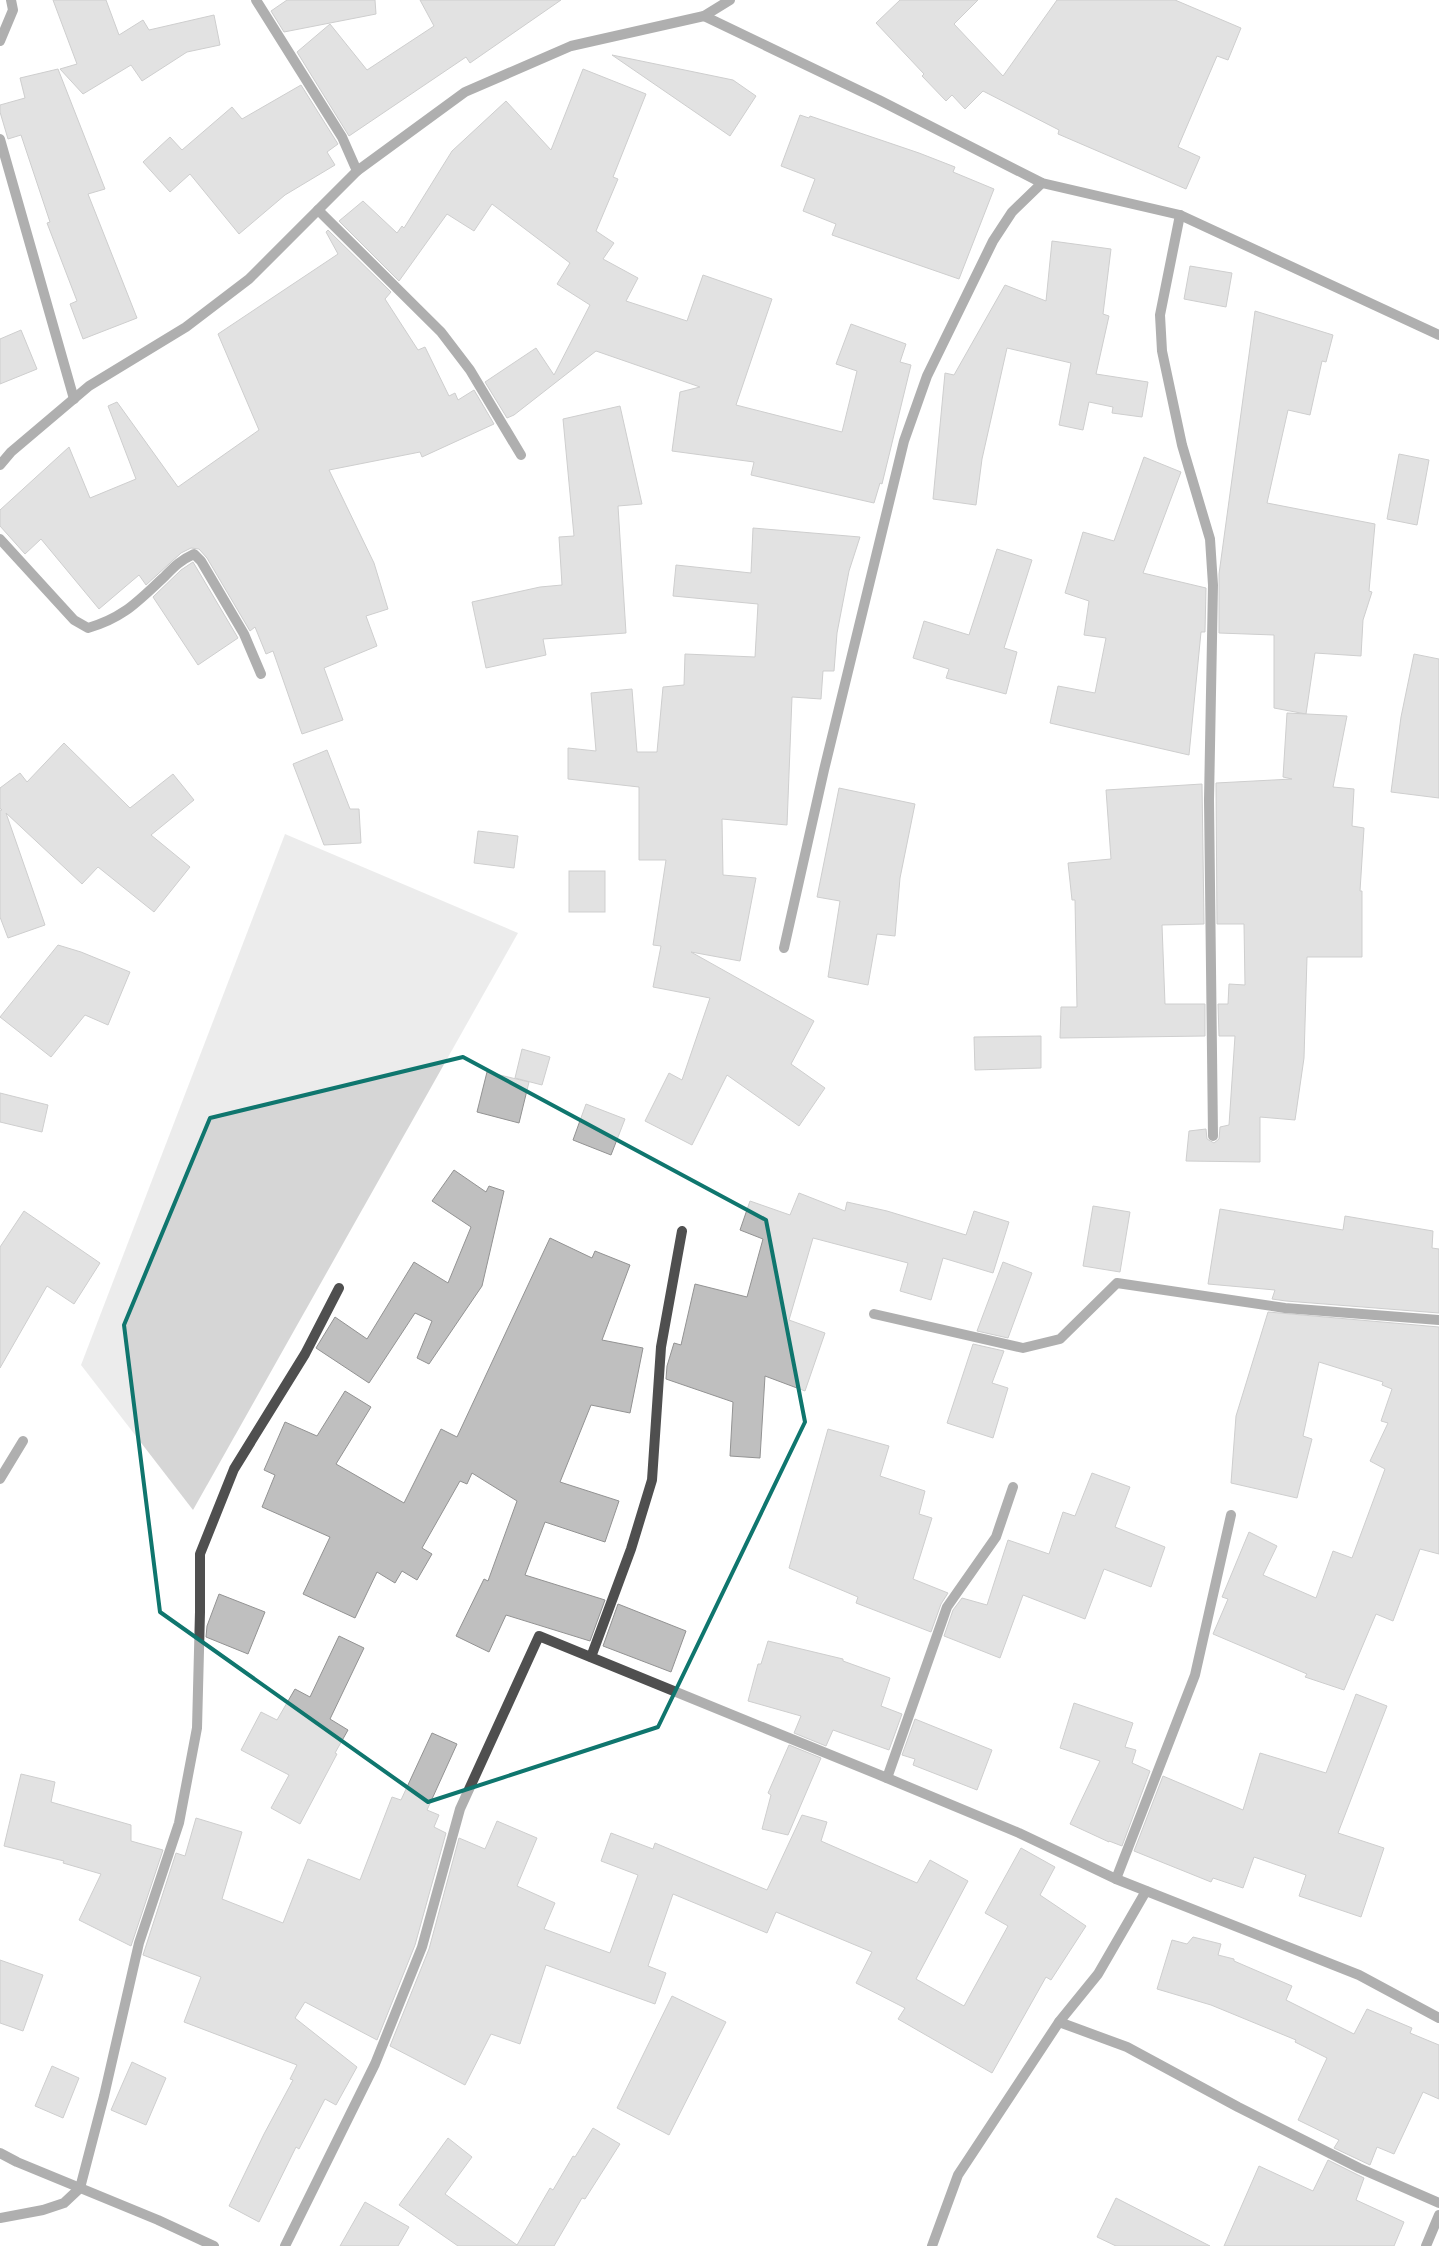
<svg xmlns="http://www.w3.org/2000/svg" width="1439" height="2246" font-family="'Fira Sans',sans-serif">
  <rect width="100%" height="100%" fill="#fff"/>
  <!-- green -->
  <path fill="#d6d6d6" d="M285 834 518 933 193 1510 81 1365Z"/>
  <!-- building -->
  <g fill="#bfbfbf" stroke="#939393">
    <path d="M53 0H106L119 35 143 20 149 30 214 15 220 45 187 52 142 81 131 65 83 94 60 69 77 64Z"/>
    <path d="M287 0H375L376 14 284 32 271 11Z"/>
    <path d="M420 0H561L470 63 466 57 349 136 297 52 330 24 367 70 434 26Z"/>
    <path d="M900 0H978L954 24 1003 76 1057 0H1175L1241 28 1228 60 1217 56 1178 147 1200 157 1186 189 1058 134 1059 130 983 91 965 109 952 95 946 101 922 76 924 74 876 23Z"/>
    <path d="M612 55 733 80 756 96 730 136Z"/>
    <path d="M58 69 105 189 88 194 137 318 83 339 70 304 77 301 47 223 50 222 21 135 8 139 0 112V105L25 98 20 78Z"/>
    <path d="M583 69 646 94 613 177 618 179 596 231 614 243 603 259 638 278 626 301 687 321 703 275 772 299 736 405 842 432 857 371 836 364 851 324 906 344 900 362 911 365 882 484 880 483 874 503 751 475 754 462 672 451 680 392 700 387 596 351 514 415 507 418 485 382 536 348 554 375 590 305 557 284 570 263 492 204 474 231 447 214 399 281 339 221 363 201 397 233 402 226 404 228 452 151 506 101 551 150Z"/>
    <path d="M301 85 338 144 327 152 335 165 285 195 239 234 190 174 170 192 143 162 170 137 182 150 232 107 242 119Z"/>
    <path d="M800 115 809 118 810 116 919 153 955 167 953 172 994 189 959 279 832 235 836 224 803 211 815 179 781 166Z"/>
    <path d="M328 230 391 292 385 299 418 350 425 347 449 396 455 393 458 400 474 390 494 424 422 457 420 452 329 470 374 563 388 609 366 616 377 646 324 668 343 720 302 734 273 651 266 654 255 627 250 631 207 558 199 549 191 548 181 553 146 585 139 575 99 609 41 539 25 554 0 526V510L69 447 90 498 136 479 108 406 117 402 178 487 259 430 218 334 338 254 326 232Z"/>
    <path d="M1052 241 1111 249 1103 314 1109 316 1096 374 1148 382 1142 417 1112 413 1113 407 1089 402 1083 430 1059 425 1071 363 1007 348 982 459 976 505 933 499 945 373 954 375 1005 285 1046 301Z"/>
    <path d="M1190 266 1232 273 1226 307 1184 299Z"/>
    <path d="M1255 311 1333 335 1326 362 1322 361 1310 415 1288 410 1267 503 1375 524 1369 591 1372 592 1363 620 1361 656 1315 653 1306 714 1274 708V635L1219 633V574Z"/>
    <path d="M21 330 37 369 0 384V339Z"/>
    <path d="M620 406 642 504 618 506 626 633 543 639 546 655 486 668 472 602 540 587 562 585 559 537 574 536 563 419Z"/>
    <path d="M1399 454 1429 460 1417 525 1387 519Z"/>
    <path d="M1144 457 1181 472 1143 573 1206 588 1205 632H1201L1189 755 1050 723 1058 686 1095 693 1106 638 1084 635 1089 601 1065 593 1083 532 1114 541Z"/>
    <path d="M753 528 860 537 849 571 837 633 834 671H823L821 699 792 697 787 825 722 819 723 875 756 878 740 961 691 952 814 1021 791 1064 825 1088 799 1126 727 1075 692 1145 645 1121 669 1073 682 1080 710 998 653 987 661 946 653 945 666 860H639V787L568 779V748L596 751 591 693 632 689 637 752H657L663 687 684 685 685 654 755 657 758 604 673 596 676 565 751 573Z"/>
    <path d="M997 549 1032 560 1004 648 1017 652 1006 694 946 678 949 669 913 658 924 621 969 635Z"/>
    <path d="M193 562 238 638 198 665 153 597 181 570Z"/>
    <path d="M1414 654 1439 659V798L1391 792 1401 717Z"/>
    <path d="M1287 713 1347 716 1333 787 1354 789 1352 826 1364 828 1360 891H1362V957H1307L1304 1058 1295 1120 1260 1117V1162L1186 1161 1189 1131 1206 1129 1207 1139 1214 1143 1219 1139 1220 1127 1229 1125 1235 1036H1219L1218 1004H1228L1229 984 1245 985 1244 924H1217L1216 783 1292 779 1283 777Z"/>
    <path d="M64 743 130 808 173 774 194 800 151 835 190 867 154 912 98 867 82 884 6 813 45 925 8 938 0 917V810H2L0 808V788L20 773 27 782Z"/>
    <path d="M327 750 350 809H359L361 843 324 845 293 764Z"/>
    <path d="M1202 784 1204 924 1162 925 1165 1004H1205V1036L1060 1038 1061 1007H1077L1075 900H1072L1068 863 1111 859 1106 790Z"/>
    <path d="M839 788 915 804 900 878 895 936 877 934 868 985 828 977 840 901 817 897Z"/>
    <path d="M478 831 518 836 514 868 474 863Z"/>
    <rect x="569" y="871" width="36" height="41"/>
    <path d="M58 945 81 952 130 972 108 1025 85 1015 51 1057 0 1017Z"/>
    <path d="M1041 1036V1068L975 1070 974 1037Z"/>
    <path d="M522 1049 550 1057 542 1085 515 1078Z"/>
    <path d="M487 1072 529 1082 519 1123 477 1112Z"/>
    <path d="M0 1093 48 1105 42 1132 0 1122Z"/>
    <path d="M586 1104 625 1119 611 1155 573 1140Z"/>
    <path d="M454 1170 486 1192 489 1186 504 1191 482 1286 429 1364 417 1358 432 1321 415 1313 369 1383 316 1348 335 1317 367 1339 414 1262 448 1283 471 1227 432 1201Z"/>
    <path d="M799 1193 845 1211 847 1202 887 1211 966 1235 974 1211 1009 1222 993 1273 943 1258 931 1300 900 1291 908 1263 813 1238 789 1320 825 1333 805 1391 765 1376 760 1458 730 1456 733 1402 666 1379 667 1366 674 1343 681 1345 695 1284 747 1297 763 1239 740 1230 750 1201 790 1215Z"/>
    <path d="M1093 1206 1130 1212 1120 1272 1083 1266Z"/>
    <path d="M1220 1209 1343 1230 1345 1216 1433 1231 1432 1248 1439 1249V1313L1286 1301 1272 1299 1275 1290 1208 1284Z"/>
    <path d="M24 1211 100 1263 74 1304 47 1286 0 1368V1247Z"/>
    <path d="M550 1238 592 1258 595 1251 630 1265 602 1340 643 1348 630 1413 591 1405 560 1482 619 1501 605 1542 545 1522 525 1575 605 1600 590 1641 506 1615 489 1652 456 1636 484 1579 488 1581 517 1501 472 1473 467 1484 460 1481 422 1548 432 1554 417 1580 402 1571 395 1583 377 1572 355 1618 303 1594 330 1537 262 1507 275 1475 264 1470 285 1422 317 1436 345 1391 371 1407 336 1464 404 1503 441 1429 457 1437Z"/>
    <path d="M1003 1262 1032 1273 1008 1338 977 1331Z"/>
    <path d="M1268 1312 1439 1327V1554L1420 1549 1393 1621 1376 1614 1344 1690 1305 1677 1307 1674 1213 1634 1228 1599 1222 1597 1249 1532 1277 1546 1263 1575 1316 1598 1333 1551 1352 1558 1385 1469 1370 1461 1388 1423 1381 1421 1392 1389 1382 1385 1383 1382 1319 1362 1303 1436 1312 1439 1297 1498 1231 1483 1236 1416Z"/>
    <path d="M973 1344 1004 1351 992 1383 1008 1388 993 1438 947 1423Z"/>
    <path d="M828 1429 889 1446 880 1476 925 1491 919 1514 932 1518 913 1579 948 1593 941 1604 931 1632 856 1603 858 1597 789 1568Z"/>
    <path d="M1092 1473 1130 1487 1115 1527 1165 1547 1151 1587 1104 1569 1085 1619 1023 1595 1000 1658 944 1636 953 1610 962 1598 987 1605 1008 1540 1049 1554 1063 1512 1075 1516Z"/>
    <path d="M219 1594 265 1612 248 1654 206 1637 207 1626Z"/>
    <path d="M618 1604 686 1631 671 1672 603 1646Z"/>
    <path d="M339 1636 364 1648 330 1719 348 1730 335 1753 337 1754 300 1824 271 1808 289 1775 241 1750 261 1712 277 1720 295 1689 310 1697Z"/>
    <path d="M768 1641 843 1659V1661L890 1678 881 1706 902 1714 889 1750 833 1730 826 1746 794 1733 801 1716 748 1701 758 1664H761Z"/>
    <path d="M1356 1694 1387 1706 1338 1833 1384 1848 1361 1917 1299 1896 1306 1875 1254 1857 1243 1888 1213 1878 1211 1882 1134 1851 1163 1776 1243 1810 1260 1753 1326 1773Z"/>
    <path d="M1074 1703 1133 1723 1125 1747 1136 1750 1132 1763 1150 1771 1122 1846 1109 1841V1842L1070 1824 1100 1761 1060 1748Z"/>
    <path d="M915 1719 992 1750 977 1790 913 1765 915 1759 902 1755Z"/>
    <path d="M432 1733 457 1744 427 1810 439 1815 434 1827 446 1833 415 1945 377 2040 305 2002 295 2018 357 2067 336 2105 325 2099 299 2149 296 2147 259 2222 229 2206 264 2134 293 2080 290 2079 297 2065 184 2022 201 1977 143 1955 176 1853 185 1856 196 1818 242 1832 222 1899 283 1923 308 1859 360 1880 392 1797 401 1800Z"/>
    <path d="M789 1745 821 1758 788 1835 762 1829 771 1795 768 1793Z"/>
    <path d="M21 1774 55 1782 51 1802 131 1825V1841L163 1850 131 1946 79 1920 101 1874 63 1863 64 1861 4 1846Z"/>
    <path d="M802 1815 827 1822 821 1841 917 1883 930 1860 968 1881 916 1979 964 2006 1008 1926 985 1913 1021 1848 1055 1867 1040 1895 1086 1926 1051 1980 1046 1977 992 2073 898 2019 905 2008 856 1983 872 1952 776 1912 767 1933 673 1894 648 1966 666 1973 655 2004 546 1965 520 2044 491 2034 465 2085 390 2046 429 1949 459 1838 485 1849 497 1821 537 1838 517 1886 555 1903 544 1929 610 1953 638 1875 601 1861 611 1833 653 1849 655 1843 767 1890Z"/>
    <path d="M1193 1937 1221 1944 1218 1955 1234 1959V1961L1292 1986 1286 2000 1354 2034 1367 2009 1412 2028 1410 2033 1439 2045V2099L1423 2092 1394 2154 1377 2147 1370 2165 1334 2148 1339 2140 1298 2120 1327 2058 1295 2042 1296 2040 1211 2005 1157 1989 1172 1940 1187 1944Z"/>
    <path d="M0 1960 43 1975 23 2031 0 2023Z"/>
    <path d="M672 1996 726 2022 669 2135 617 2108Z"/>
    <path d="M132 2062 166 2078 146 2125 111 2110Z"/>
    <path d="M52 2066 79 2078 63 2118 35 2106Z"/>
    <path d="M593 2128 620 2144 585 2199 582 2198 554 2246H458L399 2205 448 2138 472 2157 445 2194 517 2245 550 2188 553 2190 573 2156 575 2157Z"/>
    <path d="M1328 2160 1364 2178 1356 2200 1404 2222 1394 2246H1224L1259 2166 1313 2191Z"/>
    <path d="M1116 2198 1210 2246H1116L1097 2237Z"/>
    <path d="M365 2202 409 2227 398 2246H340Z"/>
  </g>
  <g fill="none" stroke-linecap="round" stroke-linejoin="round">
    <!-- street -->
    <g stroke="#4f4f4f" stroke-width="10">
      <path d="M256 0 342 137 357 171"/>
      <path d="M704 16 879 100 1042 183 1180 215 1439 335"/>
      <path d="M0 41 13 10 11 0"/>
      <path d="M0 139 74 399"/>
      <path d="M318 210 441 332 470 370 521 455"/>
      <path d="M1180 215 1160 315 1162 351 1182 445 1210 539 1213 585 1209 800 1213 1136"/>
      <path d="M0 465 11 452 89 386 186 327 249 279 357 171 465 92 571 46 704 16 730 0"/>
      <path d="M0 539 74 620 88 628C123 618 137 602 163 578 174 567 179 561 194 554L201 561 244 634 261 674"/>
      <path d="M784 948 824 770 904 441 927 376 993 241 1012 212 1042 183"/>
      <path d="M874 1314 1023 1348 1060 1339 1117 1283 1285 1308 1439 1320"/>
      <path d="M0 1479 23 1441"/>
      <path d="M591 1657 631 1549 652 1480 661 1347 682 1231"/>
      <path d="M887 1778 947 1607 996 1537 1013 1487"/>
      <path d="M1116 1879 1195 1675 1231 1515"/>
      <path d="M1059 2022 1127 2047 1238 2107 1359 2168 1439 2203"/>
      <path d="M0 2153 17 2162 158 2220 214 2246"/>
      <path d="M0 2218 43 2210 64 2203 80 2188 104 2096 139 1943 179 1823 197 1728 200 1612V1554L234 1469 305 1354 339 1288"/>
      <path d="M285 2246 375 2064 422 1947 460 1809 539 1636 887 1778 1019 1833 1116 1879 1359 1975 1439 2018"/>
      <path d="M932 2246 958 2175 1059 2022 1098 1974 1146 1891"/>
      <path d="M1426 2246 1439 2215"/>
    </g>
  </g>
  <!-- marked area -->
  <path d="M0 0H1439V2246H0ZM463 1057 766 1220 805 1422 658 1727 428 1802 160 1612 124 1325 210 1118Z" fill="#fff" fill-opacity=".55" fill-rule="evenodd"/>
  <path fill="none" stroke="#0f766e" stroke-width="4" stroke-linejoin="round" d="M463 1057 766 1220 805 1422 658 1727 428 1802 160 1612 124 1325 210 1118Z"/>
</svg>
